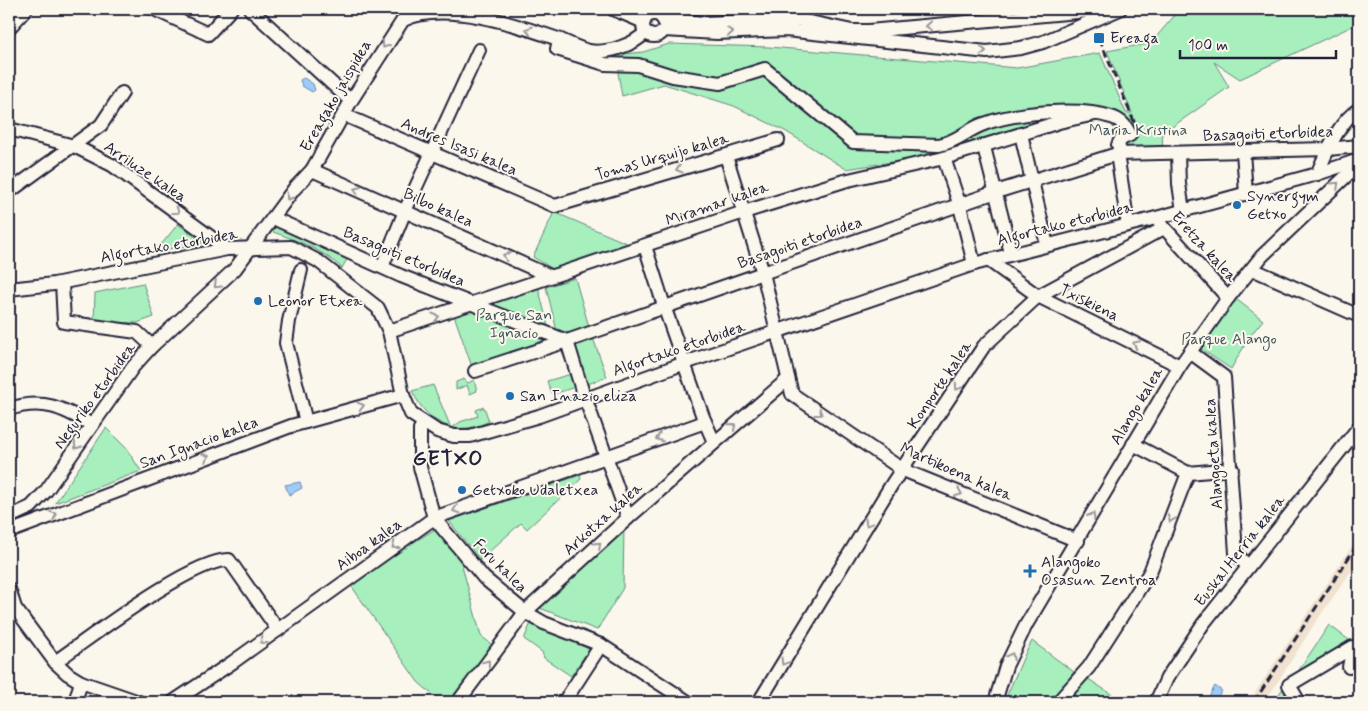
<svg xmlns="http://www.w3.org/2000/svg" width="1368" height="711" font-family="Mynerve,sans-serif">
  <rect width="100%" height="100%" fill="#fbf7ec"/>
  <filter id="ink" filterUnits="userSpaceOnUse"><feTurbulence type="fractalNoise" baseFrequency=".02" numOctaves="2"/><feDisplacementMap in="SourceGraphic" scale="10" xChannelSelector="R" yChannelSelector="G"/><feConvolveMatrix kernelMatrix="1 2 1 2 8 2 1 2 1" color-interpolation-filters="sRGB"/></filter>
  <g filter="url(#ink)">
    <!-- built -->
    <path fill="#f1e1cf" d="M1359 535V560L1315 623 1265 702H1249Z"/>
    <!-- green -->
    <g fill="#a7efbd" stroke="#64887c">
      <path d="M1180 9H1359V23L1240 79 1214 62 1229 87 1162 134 1163 148H1114L1116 133 1112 125 1115 113 938 155 846 169 785 131 734 106 664 84 622 96 615 55 643 52 669 44 769 47 1017 68 1100 53 1126 113H1132L1107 51 1151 43Z"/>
      <path d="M554 212 631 245 553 269 533 257Z"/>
      <path d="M284 216 290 230 349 256 342 268C321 249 299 241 273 232L276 225Z"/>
      <path d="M178 224 204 243 156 251Z"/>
      <path d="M575 278 589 327 571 333 557 331 546 287Z"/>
      <path d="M143 283 154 317 137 323 94 322 95 293Z"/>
      <path d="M538 286 552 342 472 367 454 315Z"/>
      <path d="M1236 299 1263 320 1250 336 1231 369 1201 349Z"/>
      <path d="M593 338 607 377 585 385 572 345Z"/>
      <path d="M571 374 575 387 554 394 551 392 547 381Z"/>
      <path d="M464 379 468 383 474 380 477 391 470 394 467 385 456 390V382Z"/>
      <path d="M433 385 449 423 450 427C430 420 422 410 412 391Z"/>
      <path d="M484 407 489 421C476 428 467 429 452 428L460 422 478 416 476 410Z"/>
      <path d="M106 428 126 448 141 471 55 503Z"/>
      <path d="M580 475 581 479 527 529 521 523 480 560 449 521Z"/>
      <path d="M624 526 623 588 597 630 537 607Z"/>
      <path d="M437 528 461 562 481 636 495 647 457 702H441L418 682 350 584 386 559Z"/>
      <path d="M531 623 589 649 571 676 544 658 542 652 524 639Z"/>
      <path d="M1329 625 1349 640 1297 673Z"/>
      <path d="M1032 641 1074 672 1050 702H1004L1025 654Z"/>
      <path d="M1081 674 1123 702H1061Z"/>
      <path d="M1283 688 1288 702H1274Z"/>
    </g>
    <!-- water -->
    <g fill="#9cccf8" stroke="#6b88ac">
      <path d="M304 78 313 84 315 90 312 92 302 86 300 80Z"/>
      <path d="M300 482 302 488 289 495 285 485Z"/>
      <path d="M1215 686 1222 691 1214 702H1206Z"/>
    </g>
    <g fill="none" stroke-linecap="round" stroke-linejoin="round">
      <defs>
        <g id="minor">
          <path d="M154 9 208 34 231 9"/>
          <path d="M250 9 351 101"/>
          <path d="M613 9 644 22"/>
          <circle cx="654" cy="25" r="11"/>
          <path d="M662 18 703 23 796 19 852 31H869L1110 9"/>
          <path d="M9 28 26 9"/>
          <path d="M664 30 717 33 786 30 987 52 1021 48 1043 42 1120 9"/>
          <path d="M559 40 557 49 605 64 638 65 673 76 720 83 765 69 853 142 939 145C957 142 968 129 984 124 1016 112 1079 107 1111 117 1120 119 1127 127 1130 135L1121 139 1118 145 1121 153"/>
          <path d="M351 118 555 206 778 140"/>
          <path d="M9 129 74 146 112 165 227 249"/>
          <path d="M1021 134 1047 245"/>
          <path d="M984 147 1011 253"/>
          <path d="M1243 151 1246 194"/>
          <path d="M1178 153 1179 184 1183 211"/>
          <path d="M1117 154 1128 225"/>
          <path d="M726 156 763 273 792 394 903 470 1078 541"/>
          <path d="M944 158 960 206 974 264"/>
          <path d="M312 170 550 276"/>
          <path d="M1317 174C1327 152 1338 122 1359 109"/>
          <path d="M9 192 101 125 122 93"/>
          <path d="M273 218 401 276 567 341 996 192 1117 154 1328 149 1359 146"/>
          <path d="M1159 222 1228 298"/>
          <path d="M645 246 665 309 703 417 714 442"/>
          <path d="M988 260 1038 296 1180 366"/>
          <path d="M382 267 405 211 479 50"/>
          <path d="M1252 269 1359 316"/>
          <path d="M301 270 289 321 286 343 306 422"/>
          <path d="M62 283 64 322 137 332 152 346"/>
          <path d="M9 289 54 284 227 249 291 247 318 261 378 308 389 331 403 395 411 414 437 431 454 436H470L539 416 685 363 974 264 1156 218 1317 174 1359 160"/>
          <path d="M389 331 744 212 844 181 944 158 1059 122 1095 114"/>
          <path d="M1190 352 1224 377 1236 553 1248 567"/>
          <path d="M475 371 567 341 582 390"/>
          <path d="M588 406 628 518"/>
          <path d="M9 409C43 398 63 408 92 425"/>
          <path d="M423 424 420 429V467L434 518 484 578 525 612 544 623 601 645 688 702"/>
          <path d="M1133 444 1188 473 1232 469"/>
          <path d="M9 517 31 507 46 491 133 367 152 346 235 269 294 189 312 170 351 101 403 20C444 0 518 25 561 40 570 44 580 49 589 51 607 54 634 45 646 32"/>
          <path d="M9 532 291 426 403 395"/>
          <path d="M9 589 15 608 55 662 68 674 81 682 139 702"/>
          <path d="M55 662C90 638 192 559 229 560L278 630"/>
          <path d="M75 702 81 682"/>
          <path d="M173 702 233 662 434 518 705 422"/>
          <path d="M458 702 525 612 628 518 788 379"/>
          <path d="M564 702 601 645"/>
          <path d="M759 702 892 484 984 346 1038 296 1164 228"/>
          <path d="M995 702 1006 666 1026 625 1180 366 1228 298 1262 256 1359 164"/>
          <path d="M1058 702 1089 667 1150 572 1188 473"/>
          <path d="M1156 702 1167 678 1203 624 1359 427"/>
          <path d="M1299 702 1289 685 1353 647 1349 667"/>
        </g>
      </defs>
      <!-- minor casing -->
      <use href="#minor" stroke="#22223b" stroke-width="16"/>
      <!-- minor -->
      <use href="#minor" stroke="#fbf7ec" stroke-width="12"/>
      <!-- rail -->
      <g stroke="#22223b" stroke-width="3" stroke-dasharray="8 4" stroke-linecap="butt">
        <path d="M1099 38 1135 124"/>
        <path d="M1254 702 1359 542"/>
      </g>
    </g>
    <!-- one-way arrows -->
    <defs><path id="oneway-chevron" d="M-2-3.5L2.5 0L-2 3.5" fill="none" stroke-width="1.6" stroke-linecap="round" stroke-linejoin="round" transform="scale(1.25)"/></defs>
    <g stroke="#99979c">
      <use href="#oneway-chevron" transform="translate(929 26) rotate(175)"/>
      <use href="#oneway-chevron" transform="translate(529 30) rotate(-162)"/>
      <use href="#oneway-chevron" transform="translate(730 32) rotate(-5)"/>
      <use href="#oneway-chevron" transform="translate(385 45) rotate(121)"/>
      <use href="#oneway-chevron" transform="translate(983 51) rotate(2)"/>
      <use href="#oneway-chevron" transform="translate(679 169) rotate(164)"/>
      <use href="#oneway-chevron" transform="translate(1336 185) rotate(-43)"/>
      <use href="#oneway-chevron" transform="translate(357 190) rotate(-156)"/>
      <use href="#oneway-chevron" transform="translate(289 197) rotate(125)"/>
      <use href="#oneway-chevron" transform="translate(176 211) rotate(36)"/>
      <use href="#oneway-chevron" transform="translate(506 256) rotate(-156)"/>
      <use href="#oneway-chevron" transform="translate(217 285) rotate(137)"/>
      <use href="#oneway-chevron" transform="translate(436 317) rotate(-17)"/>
      <use href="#oneway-chevron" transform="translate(1136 344) rotate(-154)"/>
      <use href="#oneway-chevron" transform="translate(958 387) rotate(123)"/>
      <use href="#oneway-chevron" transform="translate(361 406) rotate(-16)"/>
      <use href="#oneway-chevron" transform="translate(819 413) rotate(36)"/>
      <use href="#oneway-chevron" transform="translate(733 426) rotate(-40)"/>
      <use href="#oneway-chevron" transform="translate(659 438) rotate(160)"/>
      <use href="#oneway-chevron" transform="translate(77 446) rotate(125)"/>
      <use href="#oneway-chevron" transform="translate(206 457) rotate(-20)"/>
      <use href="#oneway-chevron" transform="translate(959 493) rotate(22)"/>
      <use href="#oneway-chevron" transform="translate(456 510) rotate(161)"/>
      <use href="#oneway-chevron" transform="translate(54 515) rotate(-21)"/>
      <use href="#oneway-chevron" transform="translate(1092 516) rotate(-60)"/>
      <use href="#oneway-chevron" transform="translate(1171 519) rotate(111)"/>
      <use href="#oneway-chevron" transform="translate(868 523) rotate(121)"/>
      <use href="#oneway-chevron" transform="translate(598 545) rotate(-43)"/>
      <use href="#oneway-chevron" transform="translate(395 546) rotate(144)"/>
      <use href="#oneway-chevron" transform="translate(263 641) rotate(144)"/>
      <use href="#oneway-chevron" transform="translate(1011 656) rotate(-63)"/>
      <use href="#oneway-chevron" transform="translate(784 662) rotate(121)"/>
      <use href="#oneway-chevron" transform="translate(487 663) rotate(-53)"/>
    </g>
  </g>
  <!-- markers -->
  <g fill="#1f6fb2" stroke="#fbf7ec" stroke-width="2">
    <rect x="1093" y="32" width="12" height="12" rx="2.5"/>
    <circle cx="1237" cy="205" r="5"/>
    <circle cx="258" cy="301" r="5"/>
    <circle cx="510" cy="396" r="5"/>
    <circle cx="462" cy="490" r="5"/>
    <path d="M1027.5 563.5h5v5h5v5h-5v5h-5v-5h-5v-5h5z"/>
  </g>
  <g text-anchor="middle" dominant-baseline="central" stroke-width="4" stroke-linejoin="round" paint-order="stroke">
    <!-- poi labels -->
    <g font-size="16" fill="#22223b" stroke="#fbf7ec" text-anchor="start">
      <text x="1110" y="38">Ereaga</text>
      <text x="1247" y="196">Synergym<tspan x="1247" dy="18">Getxo</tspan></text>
      <text x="268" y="301">Leonor Etxea</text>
      <text x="520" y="396">San Inazio eliza</text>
      <text x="472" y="490">Getxoko Udaletxea</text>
      <text x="1041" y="562">Alangoko<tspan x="1041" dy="18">Osasun Zentroa</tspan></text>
    </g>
    <!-- street labels -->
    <g font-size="16" fill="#22223b" stroke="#fbf7ec">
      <text transform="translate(336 96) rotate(-60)">Ereagako jaispidea</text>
      <text transform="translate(1268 134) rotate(-2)">Basagoiti etorbidea</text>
      <text transform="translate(459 147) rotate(23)">Andres Isasi kalea</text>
      <text transform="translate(662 157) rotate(-16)">Tomas Urquijo kalea</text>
      <text transform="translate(145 172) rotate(34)">Arriluze kalea</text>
      <text transform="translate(717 204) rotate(-19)">Miramar kalea</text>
      <text transform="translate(438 208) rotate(24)">Bilbo kalea</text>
      <text transform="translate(1065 224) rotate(-14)">Algortako etorbidea</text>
      <text transform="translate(800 243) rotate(-19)">Basagoiti etorbidea</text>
      <text transform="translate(169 246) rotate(-10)">Algortako etorbidea</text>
      <text transform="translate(1204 247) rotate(48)">Eretza kalea</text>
      <text transform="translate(404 257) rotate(23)">Basagoiti etorbidea</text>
      <text transform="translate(1089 303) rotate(26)">Txiskiena</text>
      <text transform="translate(679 349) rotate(-19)">Algortako etorbidea</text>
      <text transform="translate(940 385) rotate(-56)">Konporte kalea</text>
      <text transform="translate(95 396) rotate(-54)">Neguriko etorbidea</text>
      <text transform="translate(1137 406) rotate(-59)">Alango kalea</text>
      <text transform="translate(199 443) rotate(-20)">San Ignacio kalea</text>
      <text transform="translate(1214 454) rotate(-94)">Alangoeta kalea</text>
      <text transform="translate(956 472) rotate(24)">Martikoena kalea</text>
      <text transform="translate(603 519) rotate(-42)">Arkotxa kalea</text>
      <text transform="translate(369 545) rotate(-36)">Aiboa kalea</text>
      <text transform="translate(1240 551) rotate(-52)">Euskal Herria kalea</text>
      <text transform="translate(500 566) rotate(45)">Foru kalea</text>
    </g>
    <!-- park labels -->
    <g font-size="16" fill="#43555c" stroke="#fbf7ec">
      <text x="1138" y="130">Maria Kristina</text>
      <text x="514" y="315">Parque San<tspan x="514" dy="18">Ignacio</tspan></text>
      <text x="1229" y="339">Parque Alango</text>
    </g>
    <!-- district labels -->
    <g font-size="21" font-weight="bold" letter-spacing="1" fill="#22223b" stroke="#fbf7ec">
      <text x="448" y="459">GETXO</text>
    </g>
  </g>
  <!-- margin -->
  <rect width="1368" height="711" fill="none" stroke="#fbf7ec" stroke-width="30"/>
  <rect x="15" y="15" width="1338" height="681" fill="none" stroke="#22223b" stroke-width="2" filter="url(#ink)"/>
  <!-- scale -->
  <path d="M1180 50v8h156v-8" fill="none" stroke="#22223b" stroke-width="2.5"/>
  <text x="1188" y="50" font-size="15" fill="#22223b" stroke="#fbf7ec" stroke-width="4" paint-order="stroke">100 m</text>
</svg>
